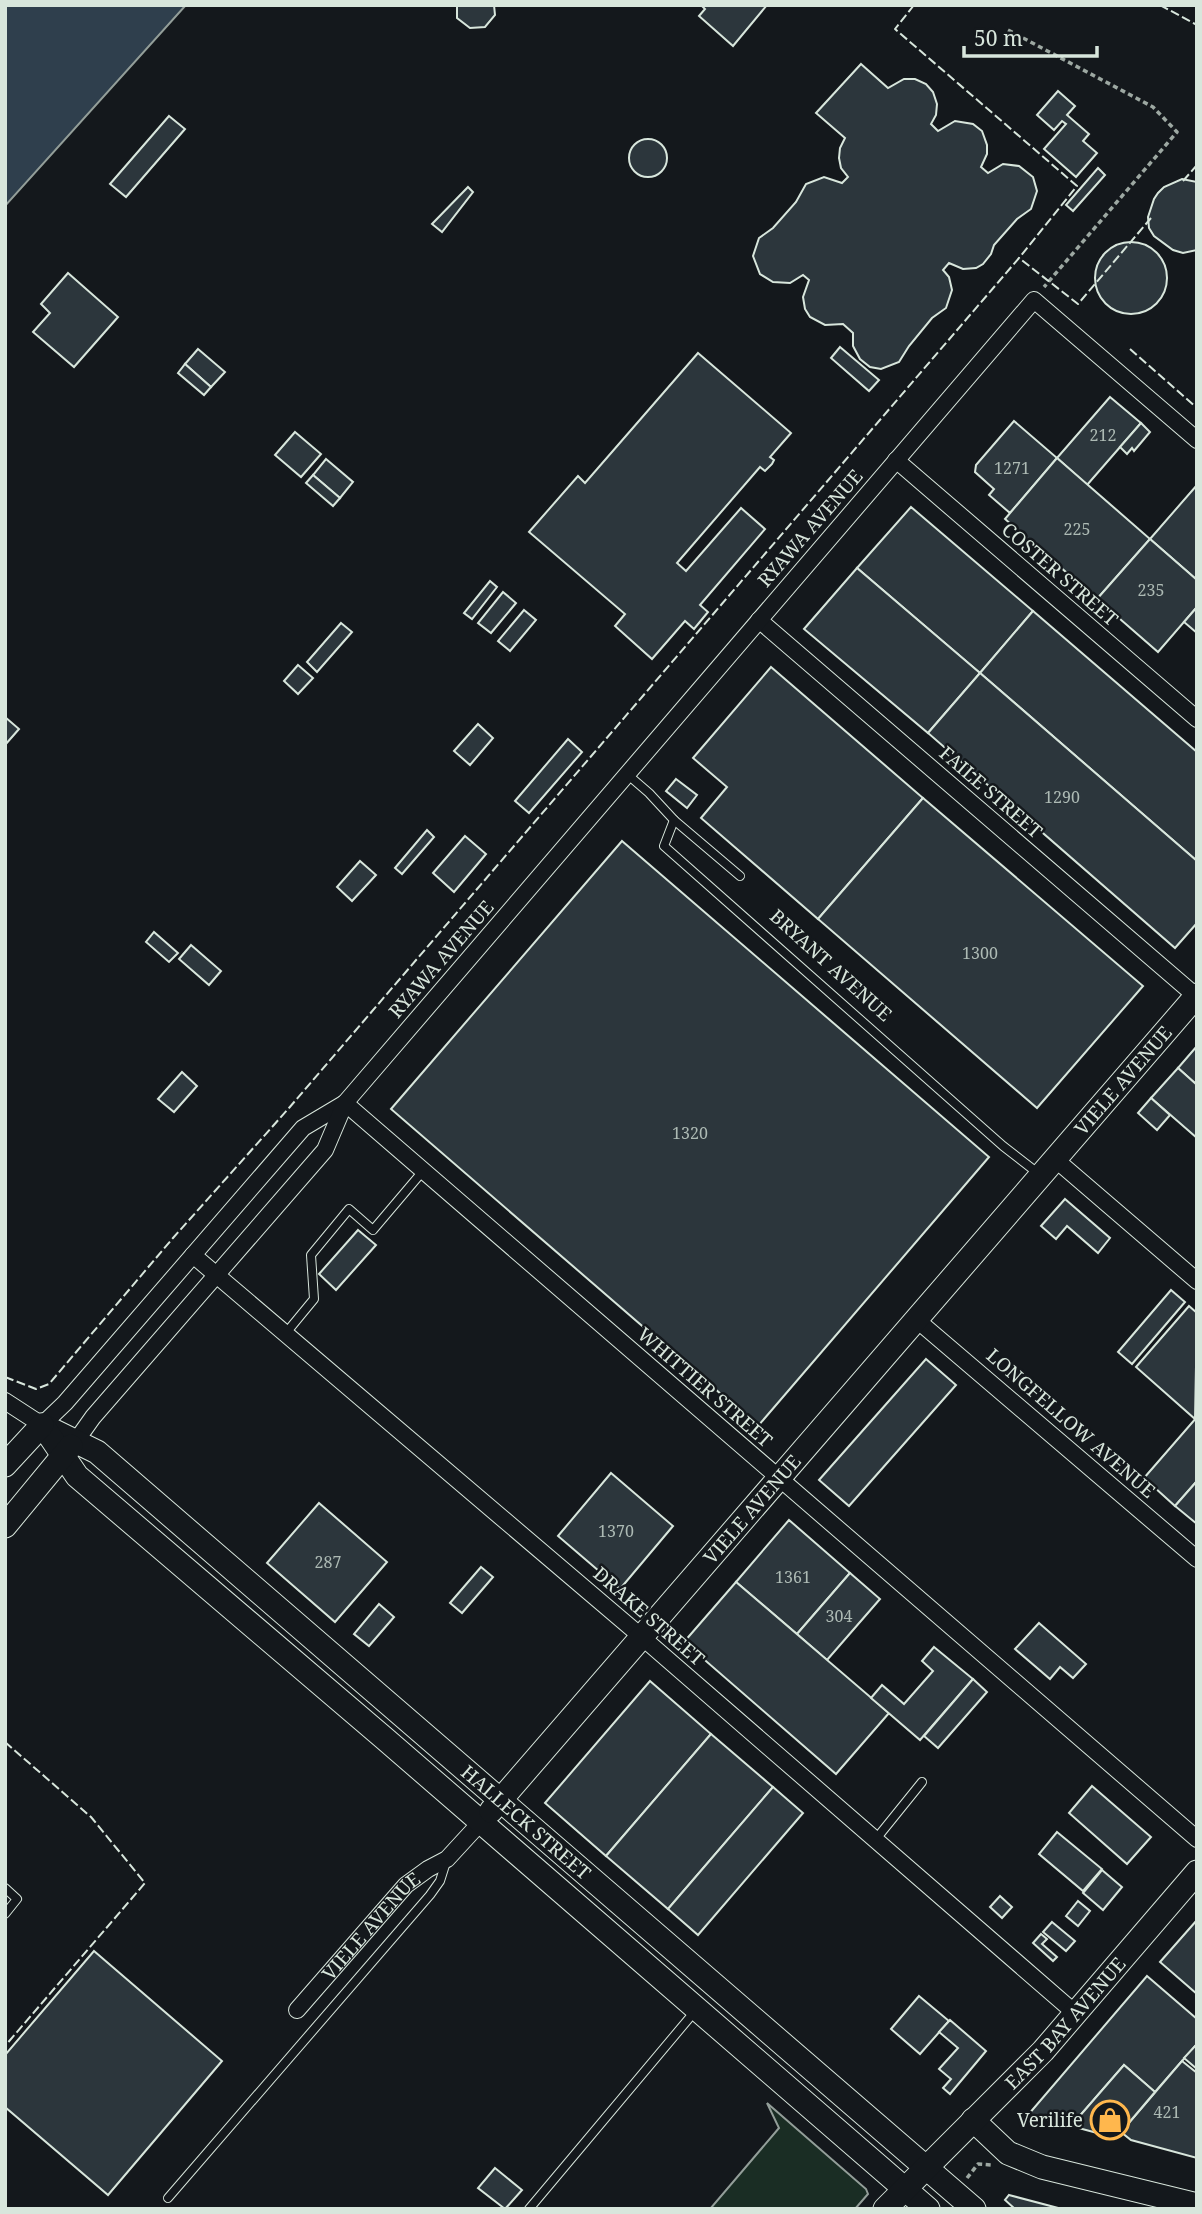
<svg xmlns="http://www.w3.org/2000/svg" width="1202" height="2214" font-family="'Noto Serif',serif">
  <rect width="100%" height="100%" fill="#14181c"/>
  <!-- green -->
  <path fill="#1a2d24" stroke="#939e99" stroke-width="2" d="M767 2103 866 2189 868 2194 855 2209H710L779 2128Z"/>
  <!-- water -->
  <path fill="#2f3f4d" stroke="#939e99" stroke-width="2" d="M5 5H186L5 206Z"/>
  <!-- building -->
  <g fill="#2c363c" stroke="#d8e6dc" stroke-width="2">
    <path d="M457 5H494L495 15 485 27 470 28 457 18Z"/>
    <path d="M701 5H767L733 46 699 16 705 9Z"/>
    <path d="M861 64 888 88 904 79H915L926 84 933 92 937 104 936 115 931 124 938 131 955 121 973 124 982 131 987 145V154L981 167 988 173 1003 164 1019 166 1033 177 1037 191 1031 209 1017 219 994 245 991 254 983 264 976 268 963 269 949 263 943 270 949 277 952 290 946 308 932 318 909 346 899 362 881 369 870 367 860 359 853 346V333L843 324 825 325 810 317 805 309 803 297 809 280 803 275 790 283 773 282 760 274 753 256 759 238 773 228 796 202 806 184 824 177 842 183 848 177 841 168 839 158 840 148 845 138 816 113Z"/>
    <path d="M1058 91 1075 106 1067 115 1089 134 1083 141 1097 153 1076 177 1044 149 1066 124 1062 121 1054 130 1037 115Z"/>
    <path d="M169 116 185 129 126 197 110 184Z"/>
    <circle cx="648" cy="158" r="19"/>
    <path d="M1098 168 1105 175 1073 211 1066 205Z"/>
    <path d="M1182 179 1197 182V250L1183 253 1173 250 1154 236 1149 228 1148 217 1154 199 1158 193 1164 187Z"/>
    <path d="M468 187 473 192 442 232 432 224Z"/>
    <circle cx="1131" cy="278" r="36"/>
    <path d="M68 273 118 317 74 367 33 332 50 313 41 304Z"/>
    <path d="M840 347 879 380 869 391 831 358Z"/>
    <path d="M198 349 225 372 211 387 185 364Z"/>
    <path d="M698 353 791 433 770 457 774 460 772 464 765 471 760 467 677 563 686 571 741 508 765 529 700 605 708 612 694 629 685 621 652 659 615 626 625 614 529 532 578 476 585 483Z"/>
    <path d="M185 364 211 387 204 395 178 373Z"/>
    <path d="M1110 397 1141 423 1087 485 1057 458Z"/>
    <path d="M1014 421 1057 458 1010 513 989 495 994 489 975 472 976 465Z"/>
    <path d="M1141 423 1150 432 1134 451 1132 448 1127 454 1120 447Z"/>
    <path d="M295 432 321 454 301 477 275 455Z"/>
    <path d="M1057 458 1150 539 1097 599 1005 519Z"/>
    <path d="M326 459 353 482 340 498 313 475Z"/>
    <path d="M313 475 340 498 333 506 306 483Z"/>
    <path d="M1197 485V580L1150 539Z"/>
    <path d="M911 507 1033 611 980 673 857 568Z"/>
    <path d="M1150 539 1197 580V607L1158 652 1097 599Z"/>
    <path d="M857 568 980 673 928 733 804 629Z"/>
    <path d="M490 581 497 587 472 619 464 613Z"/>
    <path d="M503 592 516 603 491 633 478 623Z"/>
    <path d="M1197 607V633L1184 622Z"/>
    <path d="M524 610 536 620 510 651 498 641Z"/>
    <path d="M1033 611 1197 752V861L980 673Z"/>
    <path d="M341 623 352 632 317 672 307 662Z"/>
    <path d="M298 665 313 678 298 694 284 681Z"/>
    <path d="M771 667 923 798 818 919 701 818 727 787 693 758Z"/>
    <path d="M980 673 1197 861V923L1175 948 928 733Z"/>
    <path d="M5 717 19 729 5 745Z"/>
    <path d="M478 724 493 738 470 765 454 751Z"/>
    <path d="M568 739 582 752 529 813 515 801Z"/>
    <path d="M676 779 697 795 687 808 666 791Z"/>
    <path d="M923 798 1143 986 1037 1108 818 919Z"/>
    <path d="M427 830 434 837 402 874 395 868Z"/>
    <path d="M465 836 486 854 454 892 433 873Z"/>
    <path d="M622 841 989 1157 758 1426 391 1109Z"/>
    <path d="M360 861 376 875 352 901 337 887Z"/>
    <path d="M154 932 178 953 169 962 146 942Z"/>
    <path d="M191 945 221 971 209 985 179 959Z"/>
    <path d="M1197 1046V1085L1178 1068Z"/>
    <path d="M1178 1068 1197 1085V1138L1151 1098Z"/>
    <path d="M182 1072 197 1086 174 1112 158 1099Z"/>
    <path d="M1151 1098 1170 1115 1157 1130 1138 1113Z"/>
    <path d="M1065 1199 1110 1238 1098 1253 1067 1226 1056 1239 1041 1226Z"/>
    <path d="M358 1230 376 1245 336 1290 319 1274Z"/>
    <path d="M1171 1290 1185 1302 1132 1364 1118 1352Z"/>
    <path d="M1189 1306 1197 1313 1195 1419 1136 1367Z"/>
    <path d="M926 1359 956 1385 849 1506 819 1480Z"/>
    <path d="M1197 1417V1481L1175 1506 1144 1478Z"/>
    <path d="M611 1473 673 1526 620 1589 558 1536Z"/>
    <path d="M1197 1481V1524L1175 1506Z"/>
    <path d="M319 1503 387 1562 335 1622 267 1563Z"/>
    <path d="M789 1520 850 1573 797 1634 736 1582Z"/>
    <path d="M481 1567 493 1577 462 1613 450 1603Z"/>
    <path d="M850 1573 880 1599 827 1660 797 1634Z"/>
    <path d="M736 1582 889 1713 836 1774 684 1642Z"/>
    <path d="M379 1604 394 1617 369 1646 354 1634Z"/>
    <path d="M1039 1623 1086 1664 1073 1678 1060 1667 1050 1679 1015 1649Z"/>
    <path d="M934 1647 973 1679 920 1740 871 1698 882 1685 904 1704 933 1671 922 1661Z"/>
    <path d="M973 1679 987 1692 938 1748 924 1736Z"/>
    <path d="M650 1681 711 1734 606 1856 545 1803Z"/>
    <path d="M711 1734 773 1787 668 1909 606 1856Z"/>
    <path d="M1092 1786 1151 1837 1127 1864 1069 1813Z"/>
    <path d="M773 1787 803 1813 698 1935 668 1909Z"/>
    <path d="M1057 1832 1102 1869 1083 1891 1039 1854Z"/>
    <path d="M1102 1870 1122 1887 1103 1910 1083 1893Z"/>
    <path d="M1000 1896 1012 1907 1002 1918 990 1907Z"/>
    <path d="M1078 1901 1090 1911 1078 1926 1066 1916Z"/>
    <path d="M1197 1920V1994L1160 1962Z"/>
    <path d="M1052 1922 1075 1941 1066 1951 1043 1932Z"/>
    <path d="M1041 1934 1047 1939 1042 1944 1057 1957 1053 1961 1033 1943Z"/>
    <path d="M94 1951 222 2061 108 2195 5 2107V2055Z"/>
    <path d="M1147 1976 1197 2019V2044L1182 2061 1155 2092 1124 2065 1071 2126 1028 2115Z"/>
    <path d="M919 1996 949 2021 920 2054 891 2029Z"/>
    <path d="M950 2020 986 2051 950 2094 943 2088 951 2079 939 2069 958 2048 939 2032Z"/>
    <path d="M1197 2044V2069L1184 2058Z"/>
    <path d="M1182 2061 1197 2073V2158L1131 2140 1121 2132Z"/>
    <path d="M1124 2065 1155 2092 1116 2138 1071 2126Z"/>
    <path d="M495 2168 522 2190 505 2209 478 2188Z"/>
    <path d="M1009 2195 1062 2209H1015L1005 2200Z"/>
  </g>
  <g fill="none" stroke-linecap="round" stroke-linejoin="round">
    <defs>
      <g id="lane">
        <path d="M627 774 649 793 674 820 664 846 1003 1146 1039 1174"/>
        <path d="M674 820 740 876"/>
        <path d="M286 1333 314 1299 311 1255 349 1209 373 1230 423 1171"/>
        <path d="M876 1839 922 1782"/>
        <path d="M5 1888 17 1899 5 1914"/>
        <path d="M168 2198 430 1895 440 1881 446 1862"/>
        <path d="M529 2209 696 2010"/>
      </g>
      <g id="street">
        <path d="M896 460 1197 719"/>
        <path d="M759 620 1197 997"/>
        <path d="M345 1103 1197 1839"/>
        <path d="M1055 1159 1197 1281"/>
        <path d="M193 1255 643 1638 1075 2013"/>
        <path d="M917 1320 1197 1559"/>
        <path d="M5 1401 42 1425 65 1403 303 1128 345 1103"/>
        <path d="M76 1441 93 1417 325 1150 345 1103 1034 300 1197 440"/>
        <path id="s1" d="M297 2010 406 1885 428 1869 447 1859 481 1822"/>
      </g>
      <g id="secondary">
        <path id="s2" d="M42 1425 97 1452 974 2209"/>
        <path d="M43 1426 77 1476 384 1738 928 2209"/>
        <path d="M5 1465 42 1425"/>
        <path d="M5 1526 71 1446"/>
        <path id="s3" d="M491 1811 1197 995"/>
        <path d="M973 2120 1008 2153 1042 2167 1197 2205"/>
        <path id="s4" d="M885 2209 1043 2051 1197 1872"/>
      </g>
    </defs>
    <!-- lane casing -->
    <use href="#lane" stroke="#d8e6dc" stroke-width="10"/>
    <!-- street casing -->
    <use href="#street" stroke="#d8e6dc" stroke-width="18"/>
    <!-- secondary casing -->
    <use href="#secondary" stroke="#d8e6dc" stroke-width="25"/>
    <!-- path -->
    <g stroke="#9da8a2" stroke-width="3.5" stroke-dasharray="5 3.5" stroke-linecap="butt">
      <path d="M1008 30 1153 107 1177 132 1044 287"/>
      <path d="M967 2178 978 2164 991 2165"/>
    </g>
    <!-- lane -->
    <use href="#lane" stroke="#14181c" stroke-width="8"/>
    <!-- street -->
    <use href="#street" stroke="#14181c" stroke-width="16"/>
    <!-- secondary -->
    <use href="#secondary" stroke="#14181c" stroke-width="23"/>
    <!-- fence -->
    <g stroke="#d8e6dc" stroke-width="2" stroke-dasharray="9 3.5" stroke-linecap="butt">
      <path d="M914 5 895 29 1077 186 1019 258"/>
      <path d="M1160 5 1197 25"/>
      <path d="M1183 181 1197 165"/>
      <path d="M1130 349 1197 408"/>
      <path d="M5 1377 36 1389 49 1384 173 1238 289 1108 1019 258 1078 304 1151 218"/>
      <path d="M5 1742 91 1817 145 1883 5 2046"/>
    </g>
  </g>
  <!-- icons -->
  <defs>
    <symbol id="shop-ring" viewBox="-11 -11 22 22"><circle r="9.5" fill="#14181c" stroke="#ffb74d" stroke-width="1.5"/><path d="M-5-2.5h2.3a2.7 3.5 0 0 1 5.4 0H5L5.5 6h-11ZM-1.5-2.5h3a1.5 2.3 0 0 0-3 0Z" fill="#ffb74d"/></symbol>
  </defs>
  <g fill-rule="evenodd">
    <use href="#shop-ring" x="1088" y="2098" width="44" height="44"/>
  </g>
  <g text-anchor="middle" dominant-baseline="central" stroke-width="5" stroke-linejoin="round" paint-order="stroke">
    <!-- number labels -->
    <g font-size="16" fill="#adbab4">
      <text x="1103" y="435">212</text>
      <text x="1012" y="468">1271</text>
      <text x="1077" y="529">225</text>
      <text x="1151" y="590">235</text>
      <text x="1062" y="797">1290</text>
      <text x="980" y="953">1300</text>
      <text x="690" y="1133">1320</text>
      <text x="616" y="1531">1370</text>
      <text x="328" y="1562">287</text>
      <text x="793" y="1577">1361</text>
      <text x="839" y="1616">304</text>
      <text x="1167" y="2112">421</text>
    </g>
    <!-- street labels -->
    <g font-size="19" fill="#d8e6dc" stroke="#14181c">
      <text transform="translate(810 528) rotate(-49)">RYAWA AVENUE</text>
      <text transform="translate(1060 574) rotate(41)">COSTER STREET</text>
      <text transform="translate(991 792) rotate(41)">FAILE STREET</text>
      <text transform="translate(441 959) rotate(-49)">RYAWA AVENUE</text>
      <text transform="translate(831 965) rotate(42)">BRYANT AVENUE</text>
      <text stroke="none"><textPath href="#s3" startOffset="966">VIELE AVENUE</textPath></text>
      <text transform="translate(705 1387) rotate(41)">WHITTIER STREET</text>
      <text transform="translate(1071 1423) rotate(41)">LONGFELLOW AVENUE</text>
      <text stroke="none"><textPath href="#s3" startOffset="399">VIELE AVENUE</textPath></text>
      <text transform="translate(649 1616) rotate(41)">DRAKE STREET</text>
      <text stroke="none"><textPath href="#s2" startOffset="628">HALLECK STREET</textPath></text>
      <text stroke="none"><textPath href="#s1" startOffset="112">VIELE AVENUE</textPath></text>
      <text stroke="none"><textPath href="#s4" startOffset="259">EAST BAY AVENUE</textPath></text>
    </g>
    <!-- poi labels -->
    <g font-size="19" fill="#d8e6dc" stroke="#14181c" text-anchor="end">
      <text x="1083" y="2120">Verilife</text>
    </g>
  </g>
  <!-- border -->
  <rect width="1202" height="2214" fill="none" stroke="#d8e6dc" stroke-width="14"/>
  <!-- scale -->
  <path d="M964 46v10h133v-10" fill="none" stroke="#d8e6dc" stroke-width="3.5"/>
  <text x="974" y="46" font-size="21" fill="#d8e6dc" stroke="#14181c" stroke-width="5" paint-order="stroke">50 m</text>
</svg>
